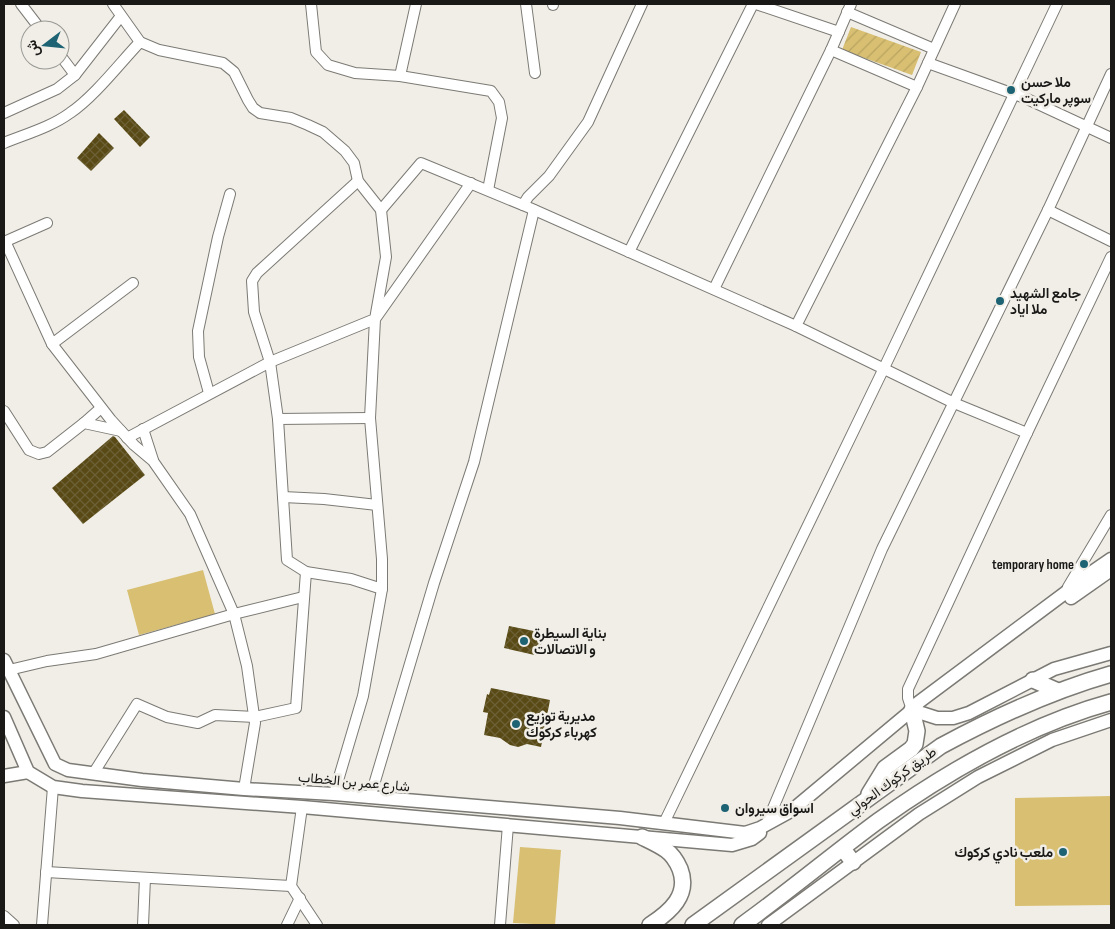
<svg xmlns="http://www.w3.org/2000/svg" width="1115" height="929" font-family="'Sofia Sans Condensed',Vazirmatn,sans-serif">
  <defs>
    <pattern id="garden-furrows" width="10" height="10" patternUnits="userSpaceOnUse" patternTransform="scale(1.25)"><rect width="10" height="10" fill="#d8bf71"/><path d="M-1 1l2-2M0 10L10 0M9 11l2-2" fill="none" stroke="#b9a461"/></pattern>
    <pattern id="building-cross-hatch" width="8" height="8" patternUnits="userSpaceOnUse" patternTransform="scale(1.25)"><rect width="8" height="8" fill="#594915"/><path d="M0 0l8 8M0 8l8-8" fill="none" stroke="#6c6036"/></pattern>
  </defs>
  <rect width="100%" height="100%" fill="#f0eee7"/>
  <!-- grass -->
  <g fill="#d8bf71">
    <path d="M203 570 215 614 139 635 127 590Z"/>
    <path d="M1111 796V905L1015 906V798Z"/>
    <path d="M520 847 561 850 555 925 513 923Z"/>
  </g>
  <!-- garden -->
  <path fill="url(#garden-furrows)" d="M851 27 921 52 912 75 842 50Z"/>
  <!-- building -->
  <g fill="url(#building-cross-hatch)">
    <path d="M124 110 150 137 140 147 114 119Z"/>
    <path d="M99 133 114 148 91 171 77 158Z"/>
    <path d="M113 436 115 437 145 475 83 524 52 488Z"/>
    <path d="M509 626 544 633 539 656 504 648Z"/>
    <path d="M491 688 550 700 541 747 527 744 518 747 510 745 500 738 484 735 488 713 483 712 487 694 489 695Z"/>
  </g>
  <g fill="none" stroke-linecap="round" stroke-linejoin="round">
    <defs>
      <g id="minor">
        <path d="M21 4 41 30"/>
        <path d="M113 4 140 42 159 50 223 63 234 72 248 100 253 108 260 113 291 118 308 125 323 132 345 151 354 163 358 181 381 210 386 257 375 319 270 362 127 438"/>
        <path d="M311 4 316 52 328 65 355 73 400 76 491 91 499 102 502 118 488 190"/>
        <path d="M526 4 535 73"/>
        <path d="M756 4 839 32"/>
        <path d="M553 5V4"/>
        <path d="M847 12 934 49"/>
        <path d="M831 50 917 87"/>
        <path d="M60 55 75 75"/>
        <path d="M928 63 1025 98 1111 138"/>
        <path d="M400 76 416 4"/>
        <path d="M4 113 57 89 75 75 121 16"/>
        <path d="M4 143C26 134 51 127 70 113 94 97 120 63 140 42"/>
        <path d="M358 181 257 273 252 281 254 312 270 362 278 419 287 560 306 572 351 579 382 589"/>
        <path d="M523 205 528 197 549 176 588 122 642 4"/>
        <path d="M381 210 421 163 530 208 796 326 954 403 1027 433"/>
        <path d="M1048 210 1111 241"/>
        <path d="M5 241 52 344 111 420 134 445 153 461 190 514 234 614 247 666 255 723 244 789"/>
        <path d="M4 242 47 223"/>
        <path d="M629 252 753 4"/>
        <path d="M714 289 831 50 851 4"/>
        <path d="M796 326 917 87 955 4"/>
        <path d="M52 344 133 283"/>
        <path d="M209 393 199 357 198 331 218 237 230 194"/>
        <path d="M4 411 29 450 39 454 47 452 84 423 121 431"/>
        <path d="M278 419 370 418"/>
        <path d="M84 423 101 408"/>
        <path d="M143 429 153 460"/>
        <path d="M283 497 324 499 377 505"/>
        <path d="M1068 587 1111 515"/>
        <path d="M9 670 47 661 96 654 234 614 303 597"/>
        <path d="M912 710 908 698V689L1027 433 1111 257"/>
        <path d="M93 774 137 704 167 717 198 723 215 715 255 717 296 708 306 572"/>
        <path d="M334 794 363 696 382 589V559L370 418 375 319 471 183"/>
        <path d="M370 798 434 583 474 462 534 210"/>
        <path d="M302 807 291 886 317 925"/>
        <path d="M664 823 884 368 1057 4"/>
        <path d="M766 825 882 549 1048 210 1111 74"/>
        <path d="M46 872 291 886"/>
        <path d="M4 916 14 925"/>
        <path d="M42 925 53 787"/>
        <path d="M143 925 145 878"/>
        <path d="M287 925 300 898"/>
        <path d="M500 925 508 825"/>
      </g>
      <g id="major">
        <path d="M1071 598 1111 570"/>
        <path d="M4 660 55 764 68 770 142 780 244 789 334 794 620 818 745 833 760 828 791 811 912 710 919 702 1065 593 1079 581 1111 559"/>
        <path d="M912 710 937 718H953L969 713 1054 669 1111 653"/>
        <path d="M4 717 28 772 53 787 82 791 302 807 732 845 752 839 760 833"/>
        <path d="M4 776 28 772"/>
        <path d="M768 925 919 814 978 777 1052 740 1111 720"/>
      </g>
      <g id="highway">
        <path d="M1033 680 1058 691"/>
        <path d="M869 794 885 768 911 749 915 744 917 731 912 710"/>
        <path d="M642 837C650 841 659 845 666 850 673 855 677 862 680 869 690 895 670 912 650 925"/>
        <path d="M843 849 853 862"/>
        <path d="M693 925 941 746C995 717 1051 691 1111 674"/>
        <path d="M742 925C788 892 832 855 878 821 948 771 1028 725 1111 702"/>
      </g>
    </defs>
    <!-- minor casing -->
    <use href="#minor" stroke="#7c7a74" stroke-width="12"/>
    <!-- major casing -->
    <use href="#major" stroke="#7c7a74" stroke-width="15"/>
    <!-- highway casing -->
    <use href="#highway" stroke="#7c7a74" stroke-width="18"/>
    <!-- minor -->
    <use href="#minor" stroke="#fff" stroke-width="10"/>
    <!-- major -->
    <use href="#major" stroke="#fff" stroke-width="12"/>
    <!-- highway -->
    <use href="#highway" stroke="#fff" stroke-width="15"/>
  </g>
  <!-- markers -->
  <g fill="#1d6373" stroke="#f0eee7" stroke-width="2">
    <circle cx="1011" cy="90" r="5"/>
    <circle cx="1000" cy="301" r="5"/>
    <circle cx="1084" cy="564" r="5"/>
    <circle cx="524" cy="641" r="5"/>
    <circle cx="516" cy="724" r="5"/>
    <circle cx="725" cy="808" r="5"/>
    <circle cx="1063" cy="852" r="5"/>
  </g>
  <g text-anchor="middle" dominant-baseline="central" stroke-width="5" stroke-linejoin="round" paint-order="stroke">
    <!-- poi labels -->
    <g font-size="14" font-weight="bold" fill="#1a1917" stroke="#f0eee7" text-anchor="start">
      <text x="1021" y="82">ملا حسن<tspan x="1021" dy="16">سوپر ماركيت</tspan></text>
      <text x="1010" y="293">جامع الشهيد<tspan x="1010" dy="16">ملا اياد</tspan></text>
      <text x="1074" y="564" text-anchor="end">temporary home</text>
      <text x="534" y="633">بناية السيطرة<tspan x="534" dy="16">و الاتصالات</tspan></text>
      <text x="526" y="716">مديرية توزيع<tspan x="526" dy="16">كهرباء كركوك</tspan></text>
      <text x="735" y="808">اسواق سيروان</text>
      <text x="1053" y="852" text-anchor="end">ملعب نادي كركوك</text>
    </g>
    <!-- street labels -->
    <g font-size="14" fill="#1a1917" stroke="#f0eee7">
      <text transform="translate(892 781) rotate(-36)">طريق كركوك الحولي</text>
      <text transform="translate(354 782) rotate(5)">شارع عمر بن الخطاب</text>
    </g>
  </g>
  <!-- border -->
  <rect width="1115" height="929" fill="none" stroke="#1a1917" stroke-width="10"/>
  <!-- north arrow -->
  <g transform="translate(45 45) rotate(254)"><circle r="24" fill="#f0eee7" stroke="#9a9994"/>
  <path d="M0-4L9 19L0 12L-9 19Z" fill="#1d6373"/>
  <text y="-8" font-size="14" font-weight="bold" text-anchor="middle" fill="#1a1917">ش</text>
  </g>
</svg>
